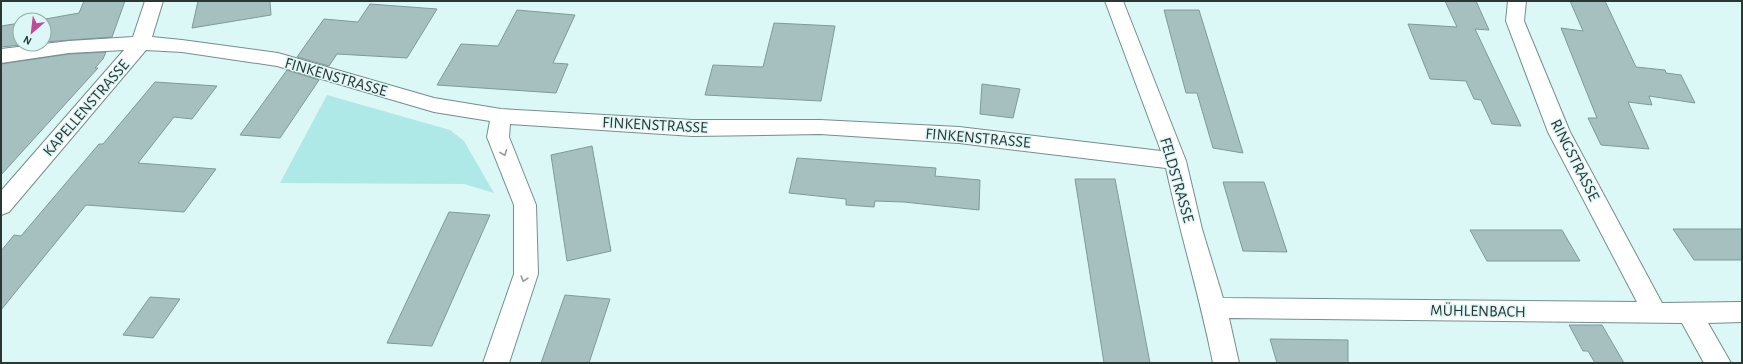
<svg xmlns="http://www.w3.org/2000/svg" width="1743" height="364" font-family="'Alegreya Sans',sans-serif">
  <rect width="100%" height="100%" fill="#dbf7f6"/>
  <!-- green -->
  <path fill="#aee9e7" d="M327 95 450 130 464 141 494 193 464 184 280 183Z"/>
  <!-- building -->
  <g fill="#a5c0bf" stroke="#809a99">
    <path d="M84 1H125L112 37 44 42V20H40L79 13Z"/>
    <path d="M198 1H270L271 15 192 28Z"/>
    <path d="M1445 1H1476L1489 30 1475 29 1521 126 1492 124 1481 100 1474 99 1466 81 1430 79 1408 24 1457 27Z"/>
    <path d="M1570 1H1605L1636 67 1665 70 1666 73 1681 75 1695 103 1649 96 1652 105 1628 102 1649 149 1601 145 1588 118H1597L1561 28 1583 31Z"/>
    <path d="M370 4 437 9 407 58 337 54 329 66 297 57 324 19 358 22Z"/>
    <path d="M517 10 575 15 553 63 568 64 556 93 437 85 461 44 498 46Z"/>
    <path d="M1164 10H1199L1243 153 1213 148 1197 93H1186Z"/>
    <path d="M20 23V44H31L1 47V26Z"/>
    <path d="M774 23 835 26 821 101 705 95 713 65 763 67Z"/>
    <path d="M106 52 103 59 95 68H98L1 175V64L69 54Z"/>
    <path d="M287 70 319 80 280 138 240 135Z"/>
    <path d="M155 82 217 86 192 119 174 117 138 163 216 169 184 212 86 205 1 310V251L14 235 21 236 99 144H103Z"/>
    <path d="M982 84 1020 89 1013 118 980 114Z"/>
    <path d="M592 146 611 251 567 261 551 155Z"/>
    <path d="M797 158 936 168 935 176 980 180 979 210 904 202 875 201 874 207 846 205V199L789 193Z"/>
    <path d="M1075 179H1115L1150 363H1104Z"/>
    <path d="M1223 182H1264L1287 252 1243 251Z"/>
    <path d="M449 212 490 215 432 346 387 343Z"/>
    <path d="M1673 229H1742V260H1694Z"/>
    <path d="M1470 230H1562L1580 261H1487Z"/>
    <path d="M565 295 610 299 589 363H541Z"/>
    <path d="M150 297 180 299 153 338 123 335Z"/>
    <path d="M1569 325H1602L1624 363H1595L1588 351H1583Z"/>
    <path d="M1270 339 1348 340V363H1277Z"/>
  </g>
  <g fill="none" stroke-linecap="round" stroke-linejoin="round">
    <defs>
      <path id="minor" d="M145 1H163L152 37 182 40 278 53 434 98 501 109 693 120H820L959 127 1161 151 1105 1H1123L1186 161 1202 229 1223 298 1637 302 1548 132 1506 21 1508 1H1526L1524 21 1570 132 1662 303 1742 302V322L1708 323 1731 363H1704L1682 323 1229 318 1239 363H1213C1200 297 1180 233 1166 168L959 143 820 134 693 136 510 124 509 137 536 205 538 274 509 363H483L514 274V205L487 137 490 121 434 112 277 66 182 52 146 50 9 212 1 215V191L124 50 69 53 1 63V49L69 41 133 37Z"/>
    </defs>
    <!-- minor casing -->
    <use href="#minor" stroke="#758e8d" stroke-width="2"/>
    <!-- minor -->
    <use href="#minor" fill="#fff" fill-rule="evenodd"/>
  </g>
  <!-- one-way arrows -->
  <defs><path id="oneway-chevron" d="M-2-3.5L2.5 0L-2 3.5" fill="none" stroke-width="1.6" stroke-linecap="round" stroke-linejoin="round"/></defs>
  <g stroke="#959a9a">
    <use href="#oneway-chevron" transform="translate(504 153) rotate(68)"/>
    <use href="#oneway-chevron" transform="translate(524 279) rotate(106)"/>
  </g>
  <g text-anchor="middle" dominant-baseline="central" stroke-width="3" stroke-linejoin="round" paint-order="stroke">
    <!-- street labels -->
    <g font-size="16" fill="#2b3635" stroke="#dbf7f6">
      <text transform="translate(336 77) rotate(16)">FINKENSTRASSE</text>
      <text transform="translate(86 108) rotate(-49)">KAPELLENSTRASSE</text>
      <text transform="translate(655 125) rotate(3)">FINKENSTRASSE</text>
      <text transform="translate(978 138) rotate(5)">FINKENSTRASSE</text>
      <text transform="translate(1575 160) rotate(63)">RINGSTRASSE</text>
      <text transform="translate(1177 180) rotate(74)">FELDSTRASSE</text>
      <text transform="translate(1478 311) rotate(1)">MÜHLENBACH</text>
    </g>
  </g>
  <!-- border -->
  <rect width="1743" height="364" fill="none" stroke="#2b3635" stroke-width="4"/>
  <!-- north arrow -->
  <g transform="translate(32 32) rotate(208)"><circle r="19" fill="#dbf7f6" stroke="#95aaa9"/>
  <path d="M0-3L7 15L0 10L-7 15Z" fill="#c34898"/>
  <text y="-6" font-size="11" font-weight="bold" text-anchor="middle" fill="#2b3635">N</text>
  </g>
</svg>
